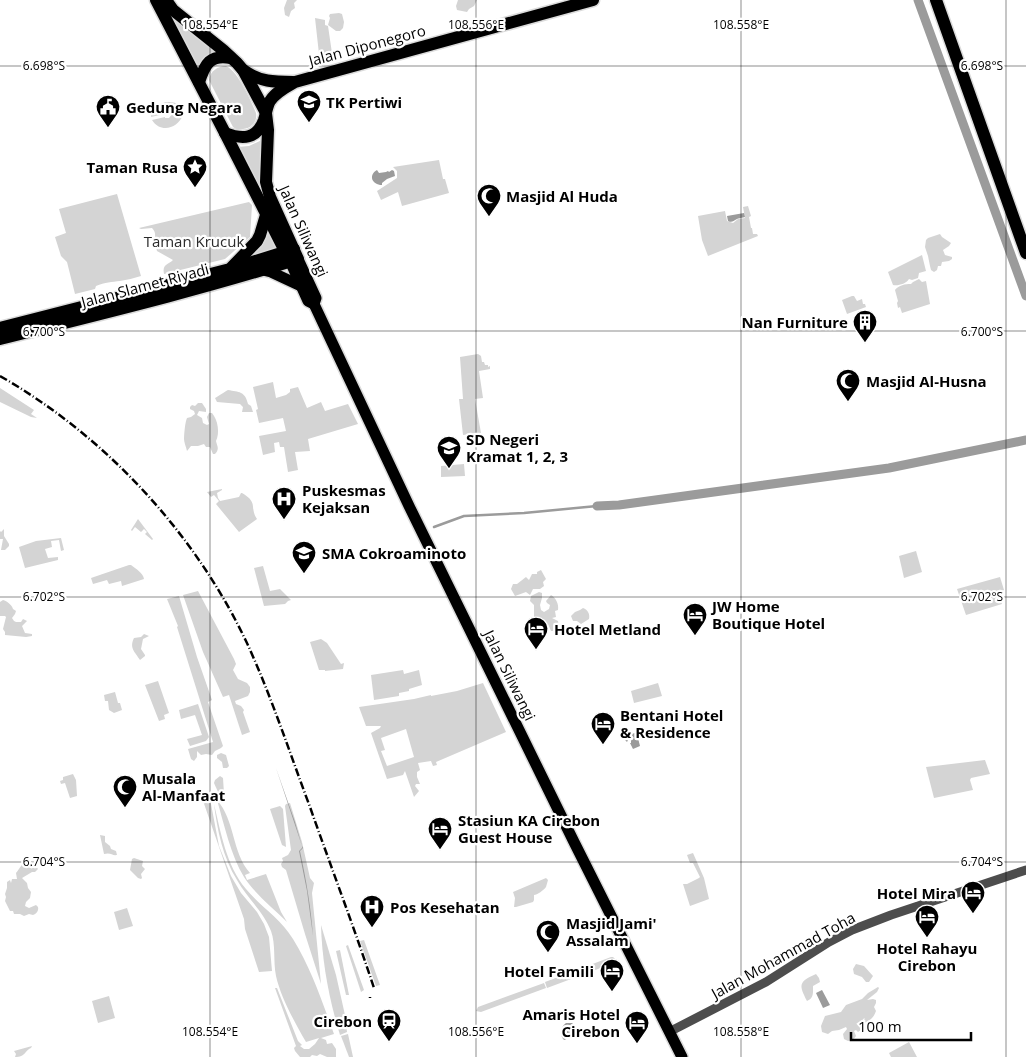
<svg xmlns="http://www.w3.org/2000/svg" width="1026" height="1057" font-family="'Open Sans',sans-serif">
  <rect width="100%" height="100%" fill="#fff"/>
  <!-- green -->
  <g fill="#d4d4d4" fill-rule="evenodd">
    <path d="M287 0H297L294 3 295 8 291 11 289 17 285 15 284 8Z"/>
    <path d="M458 0H477L474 6 469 9 467 12 457 10 456 6Z"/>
    <path d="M339 13 342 14 344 22 343 28 340 31H336L328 25 330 18 329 16 330 14Z"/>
    <path d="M169 15 215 51 204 57 197 68Z"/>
    <path d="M315 18 325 20V25L328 26 333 60 320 63Z"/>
    <path d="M226 66C238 71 251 101 256 113 258 125 247 131 236 129L233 127 209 80C210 71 218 66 226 66Z"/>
    <path d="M166 102C178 102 180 104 183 115 178 128 161 134 152 120L165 117V118H169L172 114 167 111 164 112V114L151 117C152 107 158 105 166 102Z"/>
    <path d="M262 140 260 180 264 198 238 147 249 146Z"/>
    <path d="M439 160 443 179H445L449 193 402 206 398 192 381 200 377 191 397 178V171L393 167Z"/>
    <path d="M117 194 141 276C134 278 127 280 120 281 112 282 105 282 96 286L95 289 75 294 67 262 61 256 55 237 66 233 59 209Z"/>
    <path d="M249 202 252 205 250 237 225 259 164 274C162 264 168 265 173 260L157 251C156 247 155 244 155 240 155 235 156 232 152 228L141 229 139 228Z"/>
    <path d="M748 206 751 216 749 217 751 228H752L753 234H757L758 236 708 256 702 240 698 216 725 211 727 221 733 223 738 219 745 218 743 207Z"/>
    <path d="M269 231 277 247 245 261 259 247Z"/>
    <path d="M940 234 942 237 951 243 949 246 943 250 945 255 952 257V259L949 261 942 262 941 266H938L937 270 934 272 931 270 930 266 928 256 925 247 926 240 928 238Z"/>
    <path d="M922 255 926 271 919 273 918 278 912 280 909 279C906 284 898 286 893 285L888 272Z"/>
    <path d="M919 279 922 282 926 281 930 304 902 313 900 307 898 308 897 303 898 301 895 290C899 285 905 284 911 284L913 282Z"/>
    <path d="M852 296H854L857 301 862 299 863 304H865L866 307 847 314 842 300Z"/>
    <path d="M478 354 481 356 482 362H484L485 365H488V367L490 366V369L479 371 483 398 475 399 481 433 463 435 459 399H463L460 357Z"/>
    <path d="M273 382 276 398 286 395 290 392V389L298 387 307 408 321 402 325 411 348 404 358 424 308 439 310 451 295 452 298 470 288 472 284 447H280L279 442 274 443 275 452 263 455 259 436 286 431 283 418 259 423 256 410 258 409 253 387Z"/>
    <path d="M0 388 34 410 31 414 37 418 31 417 0 402Z"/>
    <path d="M228 390C239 392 245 391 248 404L251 406 253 412H242L243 407 240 404 217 402 215 398C217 397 226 391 228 390Z"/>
    <path d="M198 403H202L206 409V412L199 411 197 415 202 418 203 423 207 425 209 424 207 417 209 413H212C218 420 220 433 216 441 217 446 220 449 215 454H213L210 447H206L204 444 198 446H191L187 451C186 447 184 442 184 439 184 435 185 422 187 418L191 417 195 414 194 411 190 409V407L192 405 195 406Z"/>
    <path d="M464 464 465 476 441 477V466Z"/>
    <path d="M222 489V490L217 493 218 498 220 501 239 497 241 493H242C259 503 249 507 257 519L239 532 216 504 219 501 214 495 211 497 207 492Z"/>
    <path d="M138 519 153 539 152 540 145 534 147 532 144 529 141 532 135 527 132 531 131 530Z"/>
    <path d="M4 529V536L9 544V546L5 550H1L3 539H0V531L1 532Z"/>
    <path d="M61 538 64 550 61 551 59 540 51 541 52 547 45 549 48 558 58 557V560L25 568 19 547 36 541Z"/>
    <path d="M916 551 922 572 904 578 899 556Z"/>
    <path d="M129 565H131C136 569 143 573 144 579L122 586 121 581 109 584 107 580 93 584 91 578Z"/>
    <path d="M263 566 270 591 280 589 291 600 288 601 285 604 264 606 254 568Z"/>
    <path d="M541 570 546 579 543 582 544 586 540 589H533L530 595 526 592 515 596 511 589 513 584H517L526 577 529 580 532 574H537V572Z"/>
    <path d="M1000 577 1004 590 998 593 1002 604 966 615 957 589Z"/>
    <path d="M198 591 234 659 236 664 233 670 238 679 247 683 250 687V692L248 696 235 701 236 704 241 706 244 710 243 712 250 732 242 735 229 695 223 697 203 652 183 595Z"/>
    <path d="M539 592 542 593V598L540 605 541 610 544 612 549 609 550 605 547 603 546 601 551 595C556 598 559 604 558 610L555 611 556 617 552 618 558 621 559 629 556 631H551L548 624 545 623 539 624 537 621 534 619V605L530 601 531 596Z"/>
    <path d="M179 596 197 657 212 700 208 702 223 746 221 748 215 751 212 755 206 754 201 755 197 751V757L194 761 191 759 188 749 213 742 177 627 178 626 167 599Z"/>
    <path d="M3 600C7 601 12 605 13 609L16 611 15 614 12 618 14 621 16 622H21L23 619 27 621 22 626 25 633 32 634V636L26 637 5 635V632L3 629 6 617 5 616H0V602Z"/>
    <path d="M583 608C588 610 590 614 589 619L581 624 577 621H573L571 616 575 612 580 610Z"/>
    <path d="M144 634 149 636 143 639 141 649 145 655V656L140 660C135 652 129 648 134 638L141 637Z"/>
    <path d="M321 639 327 643 341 664 344 663 343 669 325 671V670H319L310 642Z"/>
    <path d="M403 670 404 674 419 670 422 685 409 689V691L399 693V696L374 700 371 675Z"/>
    <path d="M158 681 169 713 164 715 165 719 159 721 145 685Z"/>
    <path d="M483 683 506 732 436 762 437 765 433 766 431 761 418 763 420 770 417 772V777L420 784H416L415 786 419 791 414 797 405 771 403 775 387 779 371 733 380 728 381 726H366L359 707 414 699 431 695V696L457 691ZM406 729 414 757 387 766 381 751 385 750 381 738Z"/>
    <path d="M658 683 662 696 634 703 631 691Z"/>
    <path d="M115 692 118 703H120L122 710 114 713 109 710 108 701H105L104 695Z"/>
    <path d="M198 704 209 737 206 741 190 746 187 739 202 735 195 715 181 719 179 710Z"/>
    <path d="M221 753 226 755 229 766 227 768H223L222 762 217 758V755Z"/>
    <path d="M985 760 990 774 971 778 970 780 973 790 934 798 926 767Z"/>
    <path d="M73 774 76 780 77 796 70 798 65 783 61 784 60 781 63 780V777Z"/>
    <path d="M220 776 223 778 224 794 223 796 218 792 214 783 215 780Z"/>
    <path d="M201 795 205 796 208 798 211 804 219 846 231 876 241 893 257 912 264 924 269 937 272 971 259 972 245 929 244 919Z"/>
    <path d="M217 800C235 820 232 853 250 873L245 875 247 880 266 874 281 912 287 922C273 908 255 894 244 877 231 856 224 824 217 800Z"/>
    <path d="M290 803 302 842 310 878 314 883 312 893 321 984 305 934 286 870 282 867 281 864 283 861 282 858 288 855 291 850 285 806 286 804Z"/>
    <path d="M214 804C221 833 226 865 246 889 261 907 280 918 293 939 311 968 322 1001 334 1034L321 1038 326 1040 327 1044 332 1043 336 1049V1057H327L320 1054 317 1056 312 1055 310 1057H300L295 1051 294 1048 296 1046 275 988H277L298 1041 302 1045 300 1046 304 1049H309L315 1044 319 1038 306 1042C295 1023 281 998 276 976 273 961 276 945 271 931 263 911 247 898 237 880 223 858 217 829 214 804Z"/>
    <path d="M280 806 283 809 286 847 282 845 270 809Z"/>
    <path d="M100 835 105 836V842L110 846 111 849 116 851 117 855C112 856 111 852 104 854Z"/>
    <path d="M693 853 704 878 709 899 690 906 683 884H687L699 878 700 877 693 863H690L687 855Z"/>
    <path d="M134 858 143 861 142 866 145 869 141 874 142 878 141 879 138 878 130 870 132 859Z"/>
    <path d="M24 863 30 864 32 869 33 865H35L38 869 35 872H32L22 878 27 883 28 888 31 892 30 898 26 902 25 906 29 908 36 905 38 907C39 911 36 914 33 915L29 914 24 916 20 914H14L13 911H10L5 901 6 897 5 894 7 888V882L10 880 11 883 12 879H17L16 873C19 870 20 866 24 863Z"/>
    <path d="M546 878 548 880 546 887C544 890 537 895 534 895V900L533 902 516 907H514L515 898 513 892Z"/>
    <path d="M127 908 133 926 119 930 114 912Z"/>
    <path d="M321 925 336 975 345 1015 347 1032 340 1035C329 999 322 962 321 925Z"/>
    <path d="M364 940 380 985 376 986 360 941Z"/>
    <path d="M348 945 364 990 361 992 346 946Z"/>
    <path d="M340 950 349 995H346L336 951Z"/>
    <path d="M611 957H613L615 959 614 963 547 988 545 982Z"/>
    <path d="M856 964 864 966 873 976 869 982H866L862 977 854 974 853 969Z"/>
    <path d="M816 974 819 978 820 982 813 986C813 993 814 998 807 1001 799 985 798 982 816 974Z"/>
    <path d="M544 983 546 988 481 1012 476 1011 478 1007Z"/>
    <path d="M878 987 879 988 877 992 867 1000 873 999 876 1000V1003L874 1007 876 1011C871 1025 863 1018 861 1030L858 1032 856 1030 854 1031 856 1036 853 1040 848 1041 844 1039 843 1034 847 1029 846 1027 839 1030 832 1031 828 1034 822 1032 821 1026 825 1016 841 1012 846 1005 862 999 868 993Z"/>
    <path d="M109 996 115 1018 98 1023 92 1001Z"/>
    <path d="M348 1034 353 1057H349L341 1036Z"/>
    <path d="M909 1042 917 1057H891L889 1053Z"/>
    <path d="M32 1046 31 1048C24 1051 26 1057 15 1057L16 1054 14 1051Z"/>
  </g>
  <!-- water -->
  <g fill="#9b9b9b">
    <path d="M377 170 379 173 386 172 388 171 389 172 392 170 394 171 395 176 387 179 382 183V185C372 185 368 175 377 170Z"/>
    <path d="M744 213 745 217C743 218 738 218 737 219 733 221 732 223 728 221L727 216Z"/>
    <path d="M635 733 637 734 640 746 633 749 630 743H631V740H628L627 742 625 740 624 736Z"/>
    <path d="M276 768 295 822 302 846 303 848 300 851C306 879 311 907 313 936L307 891 299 851 302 848V846Z"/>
    <path d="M822 990 830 1005 823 1008 816 993Z"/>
    <path d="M566 1023H572L575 1026 569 1038 564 1040C559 1035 560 1027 566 1023Z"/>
  </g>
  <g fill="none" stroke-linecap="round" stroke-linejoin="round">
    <!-- stream -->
    <path stroke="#9b9b9b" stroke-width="2.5" d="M434 527 464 516 524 513 597 506"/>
    <!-- canal -->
    <g stroke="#9b9b9b" stroke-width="9">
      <path d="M918 0 1026 296"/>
      <path d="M597 506 619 505 889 468 1026 440"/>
    </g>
    <defs>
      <g id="major">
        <path d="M298 259 316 298 314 304 410 508 574 842 682 1057"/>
        <path d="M290 261 308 301 314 304"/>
        <path d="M263 270 271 272 301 286"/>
      </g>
      <g id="highway">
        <path d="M156 0 225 133 289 259"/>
        <path d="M936 0 1026 253"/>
        <path d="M243 70C260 82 274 82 293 82"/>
        <path d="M199 82C205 64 210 54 231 58"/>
        <path d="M225 133C243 140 257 139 264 120 266 114 267 106 270 101 276 92 286 87 295 82L593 0"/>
        <path d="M232 267 257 241 260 235 266 215"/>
        <path d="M0 328 230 269 294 249"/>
        <path d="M0 339C100 314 200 290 298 259L270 197 266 182 268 130 266 113 243 70 237 63 223 50 173 10 166 0"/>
      </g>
    </defs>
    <!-- major casing -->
    <use href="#major" stroke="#dbdbdb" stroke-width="14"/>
    <!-- highway casing -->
    <use href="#highway" stroke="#dbdbdb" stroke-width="15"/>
    <!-- minor -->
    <path stroke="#4d4d4d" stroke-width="9" d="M669 1032 766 982 829 942 852 930 891 915 1026 870"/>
    <!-- major -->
    <use href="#major" stroke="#000" stroke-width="11"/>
    <!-- highway -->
    <use href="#highway" stroke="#000" stroke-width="12"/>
    <!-- rail -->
    <g stroke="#000" stroke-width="2.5" stroke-dasharray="8 2.5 1 2.5" stroke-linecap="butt">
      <path d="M0 376C105 436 194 532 246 641 271 695 289 751 310 807 331 867 354 927 374 988"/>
      <path d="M370 997V998"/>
    </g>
  </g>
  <!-- ticks -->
  <path fill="none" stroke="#000" stroke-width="1" stroke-opacity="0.45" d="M210 0V1057M476 0V1057M741 0V1057M1006 0V1057M0 66H1026M0 331H1026M0 597H1026M0 862H1026"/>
  <!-- icons -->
  <defs>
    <symbol id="school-pin" viewBox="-11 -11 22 30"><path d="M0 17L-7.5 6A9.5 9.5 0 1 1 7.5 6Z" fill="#000" stroke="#fff"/><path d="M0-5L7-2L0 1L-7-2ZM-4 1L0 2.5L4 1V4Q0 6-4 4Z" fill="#fff"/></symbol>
    <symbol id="civic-pin" viewBox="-11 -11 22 30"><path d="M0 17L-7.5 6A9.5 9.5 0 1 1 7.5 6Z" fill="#000" stroke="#fff"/><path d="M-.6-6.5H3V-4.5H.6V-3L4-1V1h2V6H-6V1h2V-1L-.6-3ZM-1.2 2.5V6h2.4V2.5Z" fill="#fff"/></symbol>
    <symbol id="sight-pin" viewBox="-11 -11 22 30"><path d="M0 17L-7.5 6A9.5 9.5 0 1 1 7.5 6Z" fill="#000" stroke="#fff"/><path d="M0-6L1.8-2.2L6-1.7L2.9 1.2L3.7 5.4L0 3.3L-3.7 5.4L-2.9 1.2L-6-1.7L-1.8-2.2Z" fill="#fff"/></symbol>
    <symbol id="mosque-pin" viewBox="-11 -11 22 30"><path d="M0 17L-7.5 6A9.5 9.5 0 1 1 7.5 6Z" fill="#000" stroke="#fff"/><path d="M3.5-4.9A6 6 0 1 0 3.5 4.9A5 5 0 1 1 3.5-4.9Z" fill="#fff"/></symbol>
    <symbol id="building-pin" viewBox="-11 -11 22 30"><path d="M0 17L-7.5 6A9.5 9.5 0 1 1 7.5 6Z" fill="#000" stroke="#fff"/><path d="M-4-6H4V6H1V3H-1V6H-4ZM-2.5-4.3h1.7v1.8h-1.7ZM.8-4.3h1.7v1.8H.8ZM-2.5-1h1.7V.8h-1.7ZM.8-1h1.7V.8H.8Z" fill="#fff"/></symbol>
    <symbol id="hospital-pin" viewBox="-11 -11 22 30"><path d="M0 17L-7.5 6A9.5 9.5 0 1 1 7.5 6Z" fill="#000" stroke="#fff"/><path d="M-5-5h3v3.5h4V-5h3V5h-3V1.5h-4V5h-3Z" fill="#fff"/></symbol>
    <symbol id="hotel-pin" viewBox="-11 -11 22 30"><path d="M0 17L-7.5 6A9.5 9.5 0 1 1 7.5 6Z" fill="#000" stroke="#fff"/><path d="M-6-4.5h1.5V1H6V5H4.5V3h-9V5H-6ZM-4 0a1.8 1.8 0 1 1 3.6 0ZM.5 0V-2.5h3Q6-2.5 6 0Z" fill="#fff"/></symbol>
    <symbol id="station-pin" viewBox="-11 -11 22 30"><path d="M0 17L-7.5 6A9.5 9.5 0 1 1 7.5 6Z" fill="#000" stroke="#fff"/><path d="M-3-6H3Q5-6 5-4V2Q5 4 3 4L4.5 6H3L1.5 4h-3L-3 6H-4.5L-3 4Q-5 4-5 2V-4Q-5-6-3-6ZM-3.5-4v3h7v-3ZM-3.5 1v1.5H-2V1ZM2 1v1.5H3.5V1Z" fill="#fff"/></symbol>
  </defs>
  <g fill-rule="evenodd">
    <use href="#school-pin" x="295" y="88" width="28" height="38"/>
    <use href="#civic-pin" x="94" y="93" width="28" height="38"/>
    <use href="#sight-pin" x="181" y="153" width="28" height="38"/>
    <use href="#mosque-pin" x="475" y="182" width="28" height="38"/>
    <use href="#building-pin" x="851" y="308" width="28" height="38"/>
    <use href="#mosque-pin" x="834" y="367" width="28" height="38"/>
    <use href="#school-pin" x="435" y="434" width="28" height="38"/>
    <use href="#hospital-pin" x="270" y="485" width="28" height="38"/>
    <use href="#school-pin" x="290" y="539" width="28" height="38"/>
    <use href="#hotel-pin" x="681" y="601" width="28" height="38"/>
    <use href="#hotel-pin" x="522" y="615" width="28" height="38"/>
    <use href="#hotel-pin" x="589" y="710" width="28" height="38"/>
    <use href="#mosque-pin" x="111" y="773" width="28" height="38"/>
    <use href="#hotel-pin" x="426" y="815" width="28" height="38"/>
    <use href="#hotel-pin" x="959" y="879" width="28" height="38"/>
    <use href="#hospital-pin" x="358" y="893" width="28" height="38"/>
    <use href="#hotel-pin" x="913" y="903" width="28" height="38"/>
    <use href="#mosque-pin" x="534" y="918" width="28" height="38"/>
    <use href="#hotel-pin" x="598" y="957" width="28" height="38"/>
    <use href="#station-pin" x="375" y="1007" width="28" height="38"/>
    <use href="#hotel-pin" x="623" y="1009" width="28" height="38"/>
  </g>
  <g text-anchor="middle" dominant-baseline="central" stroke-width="4.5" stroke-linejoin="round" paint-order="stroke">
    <!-- street labels -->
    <g font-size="15" fill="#000" stroke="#fff">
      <text transform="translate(367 45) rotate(-15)">Jalan Diponegoro</text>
      <text transform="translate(304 231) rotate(66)">Jalan Siliwangi</text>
      <text transform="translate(145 285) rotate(-15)">Jalan Slamet Riyadi</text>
      <text transform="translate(510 675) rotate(64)">Jalan Siliwangi</text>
      <text transform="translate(783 955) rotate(-29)">Jalan Mohammad Toha</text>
    </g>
    <!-- poi labels -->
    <g font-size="15" font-weight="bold" fill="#000" stroke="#fff" text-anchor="start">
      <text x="326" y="102">TK Pertiwi</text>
      <text x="126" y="107">Gedung Negara</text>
      <text x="178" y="167" text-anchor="end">Taman Rusa</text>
      <text x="506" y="196">Masjid Al Huda</text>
      <text x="848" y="322" text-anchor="end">Nan Furniture</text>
      <text x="866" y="381">Masjid Al-Husna</text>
      <text x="466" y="439">SD Negeri<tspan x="466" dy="17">Kramat 1, 2, 3</tspan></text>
      <text x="302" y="490">Puskesmas<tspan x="302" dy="17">Kejaksan</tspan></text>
      <text x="322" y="553">SMA Cokroaminoto</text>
      <text x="712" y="606">JW Home<tspan x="712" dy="17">Boutique Hotel</tspan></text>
      <text x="554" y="629">Hotel Metland</text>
      <text x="620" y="715">Bentani Hotel<tspan x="620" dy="17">&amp; Residence</tspan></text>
      <text x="142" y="778">Musala<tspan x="142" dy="17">Al-Manfaat</tspan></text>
      <text x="458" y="820">Stasiun KA Cirebon<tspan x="458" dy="17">Guest House</tspan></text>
      <text x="956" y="893" text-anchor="end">Hotel Mira</text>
      <text x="390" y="907">Pos Kesehatan</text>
      <text x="566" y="923">Masjid Jami'<tspan x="566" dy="17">Assalam</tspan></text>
      <text x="927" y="948" text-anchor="middle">Hotel Rahayu<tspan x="927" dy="17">Cirebon</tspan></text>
      <text x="594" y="971" text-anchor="end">Hotel Famili</text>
      <text x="620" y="1014" text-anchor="end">Amaris Hotel<tspan x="620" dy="17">Cirebon</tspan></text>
      <text x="372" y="1021" text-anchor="end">Cirebon</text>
    </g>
    <!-- park labels -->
    <g font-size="15" fill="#2b2b2b" stroke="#fff">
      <text x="194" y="241">Taman Krucuk</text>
    </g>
  </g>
  <g font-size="12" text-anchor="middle" fill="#000" stroke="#fff" stroke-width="4.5" stroke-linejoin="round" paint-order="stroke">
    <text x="210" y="29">108.554°E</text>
    <text x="476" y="29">108.556°E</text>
    <text x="741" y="29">108.558°E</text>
    <text x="44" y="70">6.698°S</text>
    <text x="982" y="70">6.698°S</text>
    <text x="44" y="336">6.700°S</text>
    <text x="982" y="336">6.700°S</text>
    <text x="44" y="601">6.702°S</text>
    <text x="982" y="601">6.702°S</text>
    <text x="44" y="866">6.704°S</text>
    <text x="982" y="866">6.704°S</text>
    <text x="210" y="1036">108.554°E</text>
    <text x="476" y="1036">108.556°E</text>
    <text x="741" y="1036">108.558°E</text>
  </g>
  <!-- scale -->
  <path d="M851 1032v8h120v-8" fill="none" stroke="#000000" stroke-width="2.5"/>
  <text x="858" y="1032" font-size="15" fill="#000000" stroke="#ffffff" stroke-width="4" paint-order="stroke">100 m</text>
</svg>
